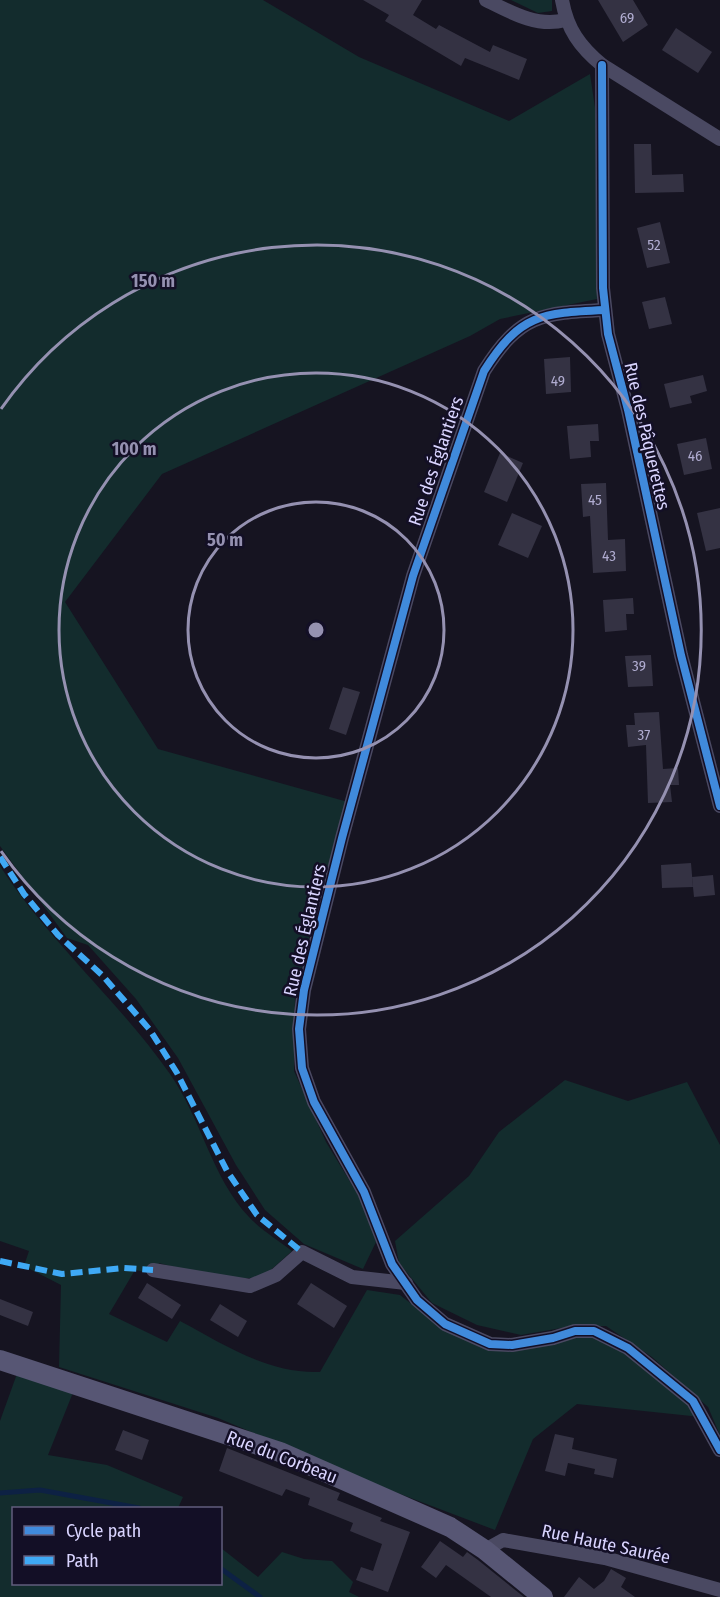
<svg xmlns="http://www.w3.org/2000/svg" width="720" height="1597" font-family="'Fira Sans Condensed',sans-serif">
  <rect width="100%" height="100%" fill="#161421"/>
  <!-- green -->
  <g fill="#132c2d">
    <path d="M0 0H263L359 57 509 121 590 74 600 141 597 299 500 319 470 336 162 474 65 602 158 749 348 802 319 897 295 996 294 1071 326 1142 366 1208 376 1242 363 1269 304 1244 265 1210 236 1165 178 1058 136 999 88 945 67 938 0 846Z"/>
    <path d="M511 0H552V11L538 13Z"/>
    <path d="M0 866C50 943 118 1000 170 1074 201 1118 212 1178 249 1217 261 1230 278 1240 292 1251L263 1277 223 1280 159 1263 155 1274 135 1270 109 1314 167 1342 180 1321C225 1345 268 1374 320 1372L367 1290 400 1295 432 1320 500 1348 587 1334 621 1347 656 1373 701 1417 577 1404 533 1439 495 1530 387 1489 218 1418 59 1367 61 1285 24 1266 29 1251 0 1241Z"/>
    <path d="M565 1080 628 1101 687 1082 720 1145V1435L708 1407 652 1357 606 1326H573L521 1335 477 1325 432 1303 399 1263 395 1241 469 1176 499 1132Z"/>
    <path d="M18 1371 74 1390 48 1455 107 1465 183 1497 178 1508H14V1584H220L221 1548 258 1577 282 1552 304 1559 332 1561 353 1582 349 1592 359 1597H0V1421Z"/>
  </g>
  <g fill="none" stroke-linecap="round" stroke-linejoin="round">
    <!-- stream -->
    <g stroke="#0d2144" stroke-width="5">
      <path d="M0 1493 40 1490 139 1508"/>
      <path d="M220 1568 260 1597"/>
    </g>
  </g>
  <!-- building -->
  <g fill="#343243">
    <path d="M363 0H422L413 15 436 29 439 25 490 52 493 45 527 59 519 80 465 58 461 66 385 21 389 15Z"/>
    <path d="M598 0H633L648 25 623 42Z"/>
    <path d="M676 28 712 52 698 73 662 50Z"/>
    <path d="M634 144H651L652 175 683 174 684 192 635 193Z"/>
    <path d="M660 222 670 263 647 268 637 228Z"/>
    <path d="M665 297 672 324 649 329 642 302Z"/>
    <path d="M570 357 571 392 546 394 544 359Z"/>
    <path d="M703 375 707 391 690 396 692 403 670 408 664 384Z"/>
    <path d="M598 424 599 441H590L591 457 570 459 567 426Z"/>
    <path d="M706 438 712 469 684 475 677 444Z"/>
    <path d="M500 453 523 463 507 502 484 492Z"/>
    <path d="M606 483 608 540 625 539 626 571 593 573 590 516 583 517 581 484Z"/>
    <path d="M720 508V548L706 551 697 513Z"/>
    <path d="M512 513 542 526 528 558 498 545Z"/>
    <path d="M633 598 634 614H626L627 630 605 632 603 600Z"/>
    <path d="M651 655 653 686 628 687 625 656Z"/>
    <path d="M343 687 360 692 346 735 329 729Z"/>
    <path d="M659 712 663 769 678 768 679 785H670L672 802 648 803 646 745 628 747 626 725H635L634 713Z"/>
    <path d="M691 863 693 887 662 888 661 865Z"/>
    <path d="M713 875 715 895 694 897 692 877Z"/>
    <path d="M147 1283 181 1305 172 1319 138 1298Z"/>
    <path d="M311 1283 347 1306 334 1328 297 1304Z"/>
    <path d="M0 1299 33 1312 28 1326 0 1315Z"/>
    <path d="M220 1304 247 1321 238 1337 210 1320Z"/>
    <path d="M123 1430 149 1440 142 1460 115 1450Z"/>
    <path d="M555 1434 574 1438 572 1449 617 1459 613 1478 594 1474 595 1469 568 1463 565 1476 545 1471Z"/>
    <path d="M227 1448 340 1493 337 1500 382 1518 380 1521 410 1532 388 1592 356 1580 361 1567 373 1571 382 1544 350 1531 353 1523 308 1505 310 1498 286 1489 282 1496 219 1471Z"/>
    <path d="M440 1541 463 1557 467 1552 478 1560 524 1597H491L446 1565 436 1578 421 1567Z"/>
    <path d="M611 1569 626 1578 621 1587 635 1597H564L579 1577 594 1589 604 1581Z"/>
  </g>
  <g fill="none" stroke-linecap="round" stroke-linejoin="round">
    <!-- street -->
    <g stroke="#4a4962" stroke-width="14">
      <path d="M486 0C510 12 538 28 565 20"/>
      <path d="M562 0C567 29 580 47 602 65L720 139"/>
      <path d="M602 65 603 288 608 334 628 410 681 655 720 806"/>
      <path d="M605 310C541 313 520 314 484 371L413 576 342 838 304 990 299 1029 302 1068 314 1102 364 1192 392 1264 417 1300 445 1324 490 1344 512 1345 553 1338 575 1331H594L628 1348 693 1401 720 1450"/>
      <path d="M153 1270 250 1286 276 1275 302 1252 352 1277 406 1283"/>
      <path d="M485 1550 503 1540 605 1558 720 1590"/>
    </g>
    <!-- secondary -->
    <path stroke="#575674" stroke-width="20" d="M0 1360 280 1452 450 1527 485 1550 543 1597"/>
    <!-- quiet -->
    <g stroke="#3fa9f5" stroke-width="6" stroke-dasharray="12 6" stroke-linecap="butt">
      <path d="M0 857 24 894 58 935 102 975 150 1030 177 1073 227 1171 257 1215 302 1252"/>
      <path d="M0 1261 62 1274 124 1268 153 1270"/>
    </g>
    <defs>
      <g id="cycleway">
        <path d="M602 65 603 288 608 334 628 410 681 655 720 806"/>
        <path d="M605 310C541 313 520 314 484 371L413 576 342 838 304 990 299 1029 302 1068 314 1102 364 1192 392 1264 417 1300 445 1324 490 1344 512 1345 553 1338 575 1331H594L628 1348 693 1401 720 1450"/>
      </g>
    </defs>
    <!-- cycleway casing -->
    <use href="#cycleway" stroke="#130f26" stroke-width="11"/>
    <!-- cycleway -->
    <use href="#cycleway" stroke="#408adc" stroke-width="8"/>
  </g>
  <!-- distance rings -->
  <g fill="none" stroke="#9591b1" stroke-width="3">
    <circle cx="316" cy="630" r="128"/>
    <circle cx="316" cy="630" r="257"/>
    <path d="M1 409A385 385 0 1 1 1 851"/>
  </g>
  <g text-anchor="middle" dominant-baseline="central" stroke-width="5" stroke-linejoin="round" paint-order="stroke">
    <!-- number labels -->
    <g font-size="15" fill="#b0acd0">
      <text x="627" y="18">69</text>
      <text x="654" y="245">52</text>
      <text x="558" y="381">49</text>
      <text x="695" y="456">46</text>
      <text x="595" y="500">45</text>
      <text x="609" y="556">43</text>
      <text x="639" y="666">39</text>
      <text x="644" y="735">37</text>
    </g>
    <!-- street labels -->
    <g font-size="18" fill="#d9d4ff" stroke="#130f26">
      <text transform="translate(647 436) rotate(77)">Rue des Pâquerettes</text>
      <text transform="translate(436 461) rotate(-71)">Rue des Églantiers</text>
      <text transform="translate(305 930) rotate(-77)">Rue des Églantiers</text>
      <text transform="translate(282 1457) rotate(21)">Rue du Corbeau</text>
      <text transform="translate(606 1544) rotate(12)">Rue Haute Saurée</text>
    </g>
  </g>
  <circle cx="316" cy="630" r="9" fill="#9591b1" stroke="#130f26" stroke-width="3"/>
  <g font-size="18" text-anchor="middle" font-weight="bold" fill="#9591b1" stroke="#130f26" stroke-width="5" stroke-linejoin="round" paint-order="stroke">
    <text x="153" y="287">150 m</text>
    <text x="134" y="455">100 m</text>
    <text x="225" y="546">50 m</text>
  </g>
  <!-- legend -->
  <rect x="12" y="1507" width="210" height="78" fill="#130f26" stroke="#625e7d" stroke-width="1.5"/>
  <rect x="24" y="1526" width="30" height="9" fill="#408adc" stroke="#625e7d" stroke-width="1.5"/>
  <text x="66" y="1537" font-size="18" fill="#d9d4ff">Cycle path</text>
  <rect x="24" y="1556" width="30" height="9" fill="#3fa9f5" stroke="#625e7d" stroke-width="1.5"/>
  <text x="66" y="1567" font-size="18" fill="#d9d4ff">Path</text>
</svg>
